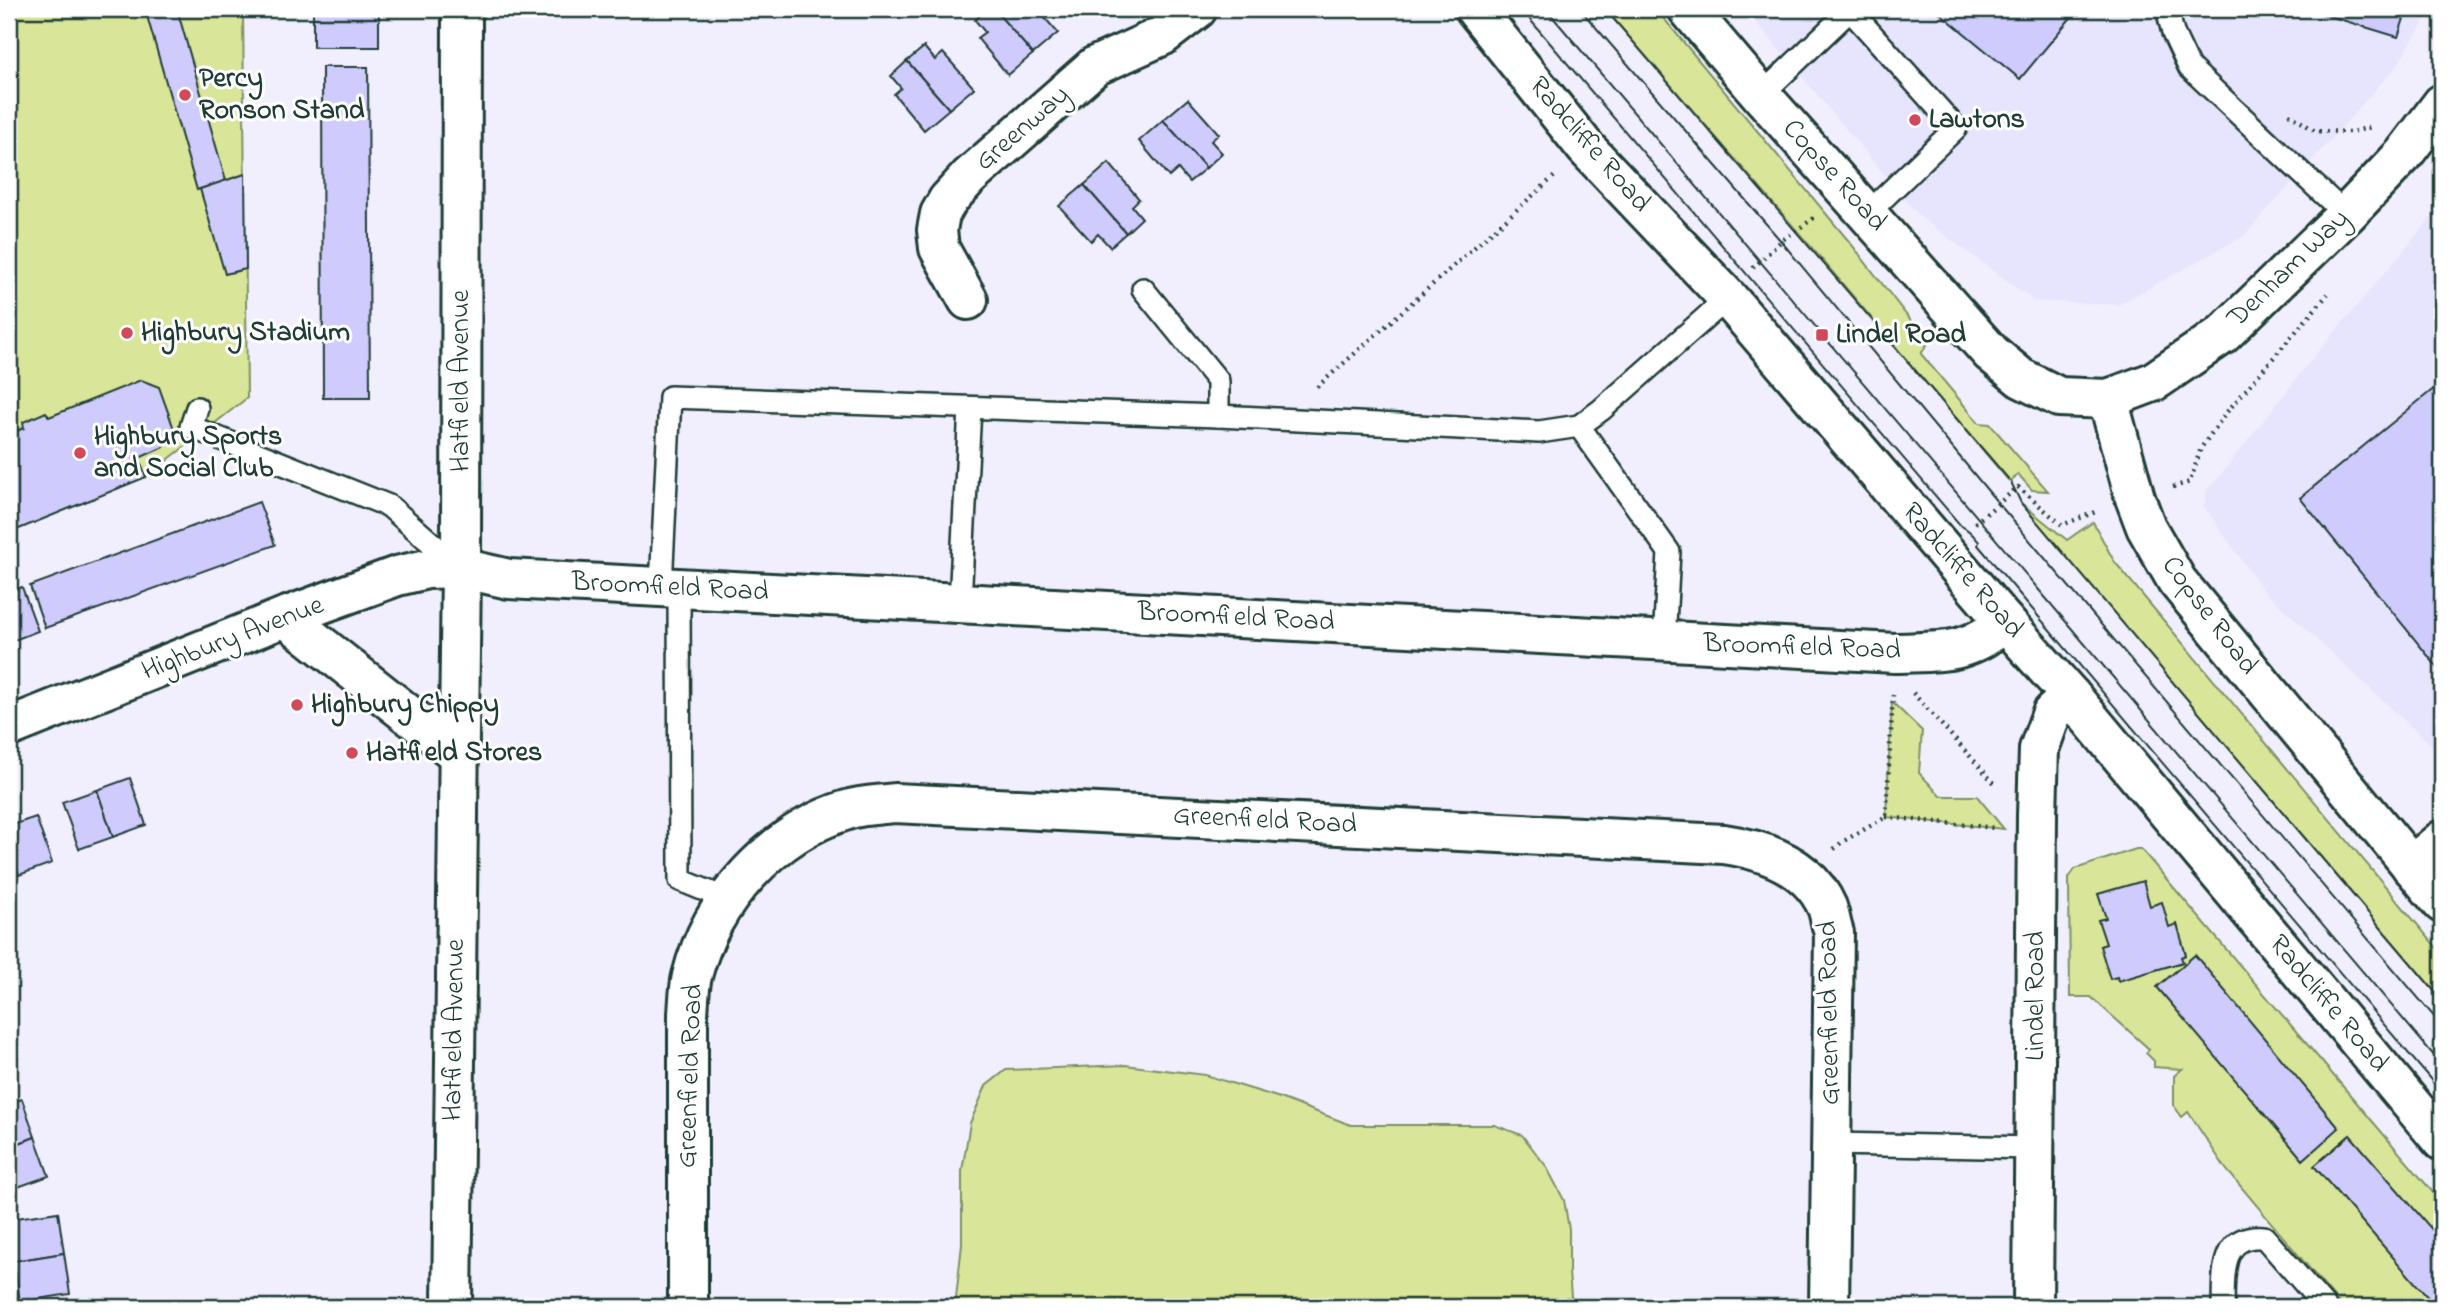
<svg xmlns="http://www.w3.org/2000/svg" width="2451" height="1316" font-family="'Indie Flower',sans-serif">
  <rect width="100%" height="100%" fill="#f1effe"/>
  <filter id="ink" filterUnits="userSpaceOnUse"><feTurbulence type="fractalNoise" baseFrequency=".0143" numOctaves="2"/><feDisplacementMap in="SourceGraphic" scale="14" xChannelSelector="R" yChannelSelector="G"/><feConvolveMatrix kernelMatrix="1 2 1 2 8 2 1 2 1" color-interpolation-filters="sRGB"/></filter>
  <g filter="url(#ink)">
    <!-- built -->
    <g fill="#e7e4fe">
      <path d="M1745 9H2432L2396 67 2244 236 2118 305 2034 301 1919 216Z"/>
      <path d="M2442 205V755L2263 590 2204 507 2206 490 2217 479 2320 349Z"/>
    </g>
    <!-- green -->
    <g fill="#d9e598" stroke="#7c9166" stroke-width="2">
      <path d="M9 9H243L247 398 146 477 9 533Z"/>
      <path d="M1605 9H1656L1852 245 1928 343 1921 354 1979 423 1990 424 2048 491 2032 490 2018 474 2011 482 2008 480 1824 262Z"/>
      <path d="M2021 503 2067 540 2093 522 2114 561 2442 954V1000Z"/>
      <path d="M1892 702 1922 731 1919 773 1941 796H1977L2004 829 1886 817Z"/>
      <path d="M2136 849H2141L2442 1203V1307H2342L2226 1169 2188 1112 2182 1117 2174 1106V1076L2182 1069 2154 1067V1061L2146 1053 2149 1049 2091 997H2070L2069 878 2075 869Z"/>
      <path d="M1125 1065 1205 1075 1277 1097 1351 1125H1494L1522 1135 1546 1166 1564 1200 1569 1229V1273L1572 1307H955L962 1244V1171L970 1123 986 1086 1006 1070Z"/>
    </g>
    <!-- building -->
    <g fill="#d0cbfd" stroke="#1f3d34" stroke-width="2">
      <path d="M145 9H177L226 181 197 190Z"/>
      <rect x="313" y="9" width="66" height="38"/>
      <path d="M987 9H994L1033 54 1008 75 977 38 985 32 975 20Z"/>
      <path d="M994 9H1037L1058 33 1033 54Z"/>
      <path d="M1935 9H2078L2020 79Z"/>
      <path d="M2306 9H2407L2398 37Z"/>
      <path d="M924 47 935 60 943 53 974 88 949 109 907 61Z"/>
      <path d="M907 61 949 109 924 130 894 94 901 88 891 76Z"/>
      <path d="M322 67H368L370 398H323Z"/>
      <path d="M1188 99 1219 134 1211 141 1222 153 1206 168 1163 120Z"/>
      <path d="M1163 120 1206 168 1189 182 1178 169 1169 177 1139 141Z"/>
      <path d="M1109 163 1139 199 1132 206 1142 218 1126 233 1084 185Z"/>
      <path d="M245 174 246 269 225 274 200 189Z"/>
      <path d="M1084 185 1126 233 1110 247 1098 234 1091 241 1059 206Z"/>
      <path d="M141 380 159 387 174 429 164 447 139 458 146 477 9 533V504L12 503 9 496V434L24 428 23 422 46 412 49 417Z"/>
      <path d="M2442 382V673L2300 498Z"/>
      <path d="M259 502 275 545 45 628 30 586Z"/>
      <path d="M22 587 38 631 9 642V592Z"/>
      <path d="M130 778 146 825 113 837 97 790Z"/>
      <path d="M97 790 113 837 79 849 62 802Z"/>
      <path d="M36 817 52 863 19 875 9 846V826Z"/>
      <path d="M9 846 19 875 9 879Z"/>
      <path d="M2143 881 2150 906 2162 902 2169 927 2177 924 2186 955 2181 957 2183 962 2118 981 2117 977 2110 979 2100 946 2106 944 2098 920 2106 918 2098 894Z"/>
      <path d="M2195 955 2339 1128 2303 1160 2157 987Z"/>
      <path d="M22 1099 35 1137 9 1147V1103Z"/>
      <path d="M2350 1135 2442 1241V1307H2436L2314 1166Z"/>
      <path d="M35 1137 49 1176 9 1190V1147Z"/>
      <path d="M58 1212 64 1253 14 1261 9 1219Z"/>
      <path d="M64 1253 70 1294 20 1302 14 1261Z"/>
    </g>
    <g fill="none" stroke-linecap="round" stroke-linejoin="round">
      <defs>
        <g id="lane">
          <path d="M2167 9 2173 33 2189 67 2346 215"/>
          <path d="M1761 95 1850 10 1956 128 1868 213"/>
          <path d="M1143 289 1218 381V416"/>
          <path d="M197 408 191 427 389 506 460 568"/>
          <path d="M1579 426 1669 552 1664 642"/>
          <path d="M661 587 670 397 1218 416 1539 432 1579 426 1601 410 1728 298"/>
          <path d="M679 588 680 880 729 900"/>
          <path d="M960 602 970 408"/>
          <path d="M1832 1144 2035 1148"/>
          <path d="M2223 1307C2224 1275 2219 1234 2264 1237L2325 1307"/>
        </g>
        <g id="street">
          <path d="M1475 9 1586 148 1728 298 2005 622 2071 696 2442 1141"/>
          <path d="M968 300 939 248 937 230 940 214 948 200 969 177 1095 66 1162 36 1197 9"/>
          <path d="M285 617 458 754"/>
          <path d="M9 727 285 617 397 576 427 569 461 568 509 579 1895 653C1942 651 1967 655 2005 622"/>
          <path d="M2411 866 2442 840"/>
          <path d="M688 1307V1014C689 1002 689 988 692 976 711 901 772 833 847 810 862 805 879 805 895 803L1724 844C1765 850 1809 865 1827 907 1830 915 1831 925 1834 933L1829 1307"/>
          <path d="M2033 1307 2037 815 2039 749 2052 713 2071 696"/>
        </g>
        <g id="secondary">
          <path d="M1688 9 1761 95 1991 353 2021 378 2059 397 2108 399 2153 382 2222 335 2346 215 2404 154 2442 104"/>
          <path d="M2108 399 2135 498 2146 527 2177 581 2442 903"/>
          <path d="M452 1307 461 568 462 9"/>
        </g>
      </defs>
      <!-- lane casing -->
      <use href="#lane" stroke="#1f3d34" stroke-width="26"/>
      <!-- street casing -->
      <use href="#street" stroke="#1f3d34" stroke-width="44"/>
      <!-- secondary casing -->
      <use href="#secondary" stroke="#1f3d34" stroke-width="44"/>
      <!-- path -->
      <g stroke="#1f3d34" stroke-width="4.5" stroke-dasharray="2 5" stroke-linecap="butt">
        <path d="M2436 63 2442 54"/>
        <path d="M2289 114 2315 131 2351 132 2372 127"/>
        <path d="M1753 268 1781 241 1817 216"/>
        <path d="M1317 387 1557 174"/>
        <path d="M2173 487 2190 482 2201 448 2226 413 2328 294"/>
        <path d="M1975 523 2018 487 2062 525 2098 511"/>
        <path d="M1913 693 1996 785"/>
        <path d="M1886 817 1996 828"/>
        <path d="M1834 849 1842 842 1886 817 1893 695"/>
      </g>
      <!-- lane -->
      <use href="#lane" stroke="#fff" stroke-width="21"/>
      <!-- street -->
      <use href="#street" stroke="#fff" stroke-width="38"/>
      <!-- secondary -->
      <use href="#secondary" stroke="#fff" stroke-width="38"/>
      <!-- tram -->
      <g stroke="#1f3d34" stroke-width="2">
        <path d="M1521 9 1961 526C1969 529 1974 536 1979 542L1978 545 2442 1093"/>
        <path d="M1546 9 2442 1065"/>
        <path d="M1580 9 1781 241 1998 503 2442 1026"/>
        <path d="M1605 9 2011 482 2021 503 2442 1000"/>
      </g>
    </g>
  </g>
  <!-- markers -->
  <g fill="#d1495b" stroke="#fff" stroke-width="2.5">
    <circle cx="185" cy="95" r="7"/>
    <circle cx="1915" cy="120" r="7"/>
    <circle cx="127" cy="333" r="7"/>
    <rect x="1815" y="328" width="14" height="14" rx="3.5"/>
    <circle cx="80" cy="453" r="7"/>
    <circle cx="297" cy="705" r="7"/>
    <circle cx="352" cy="753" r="7"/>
  </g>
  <g text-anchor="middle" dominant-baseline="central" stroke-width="6" stroke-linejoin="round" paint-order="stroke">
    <!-- poi labels -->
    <g font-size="28" font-weight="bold" fill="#1f3d34" stroke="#fff" text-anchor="start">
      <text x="199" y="79">Percy<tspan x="199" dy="32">Ronson Stand</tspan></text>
      <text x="1929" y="120">Lawtons</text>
      <text x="141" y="333">Highbury Stadium</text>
      <text x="1836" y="335">Lindel Road</text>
      <text x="94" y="437">Highbury Sports<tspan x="94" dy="32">and Social Club</tspan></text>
      <text x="311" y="705">Highbury Chippy</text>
      <text x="366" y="753">Hatfield Stores</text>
    </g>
    <!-- street labels -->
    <g font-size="28" fill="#1f3d34" stroke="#fff">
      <text transform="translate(1023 129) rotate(-41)">Greenway</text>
      <text transform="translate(1589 145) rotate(49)">Radcliffe Road</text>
      <text transform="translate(1834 176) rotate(48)">Copse Road</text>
      <text transform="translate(2289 269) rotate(-44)">Denham Way</text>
      <text transform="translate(461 381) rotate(-90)">Hatfield Avenue</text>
      <text transform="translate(1962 571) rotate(49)">Radcliffe Road</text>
      <text transform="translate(670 588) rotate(3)">Broomfield Road</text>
      <text transform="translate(2209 616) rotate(53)">Copse Road</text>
      <text transform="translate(1236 618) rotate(3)">Broomfield Road</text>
      <text transform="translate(233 639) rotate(-21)">Highbury Avenue</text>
      <text transform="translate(1802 648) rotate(2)">Broomfield Road</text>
      <text transform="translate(1265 821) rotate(3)">Greenfield Road</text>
      <text transform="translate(2036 996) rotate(-90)">Lindel Road</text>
      <text transform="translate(2328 1004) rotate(50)">Radcliffe Road</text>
      <text transform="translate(1830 1013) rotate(-91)">Greenfield Road</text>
      <text transform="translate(455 1030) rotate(-89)">Hatfield Avenue</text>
      <text transform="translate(691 1076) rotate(-88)">Greenfield Road</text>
    </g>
  </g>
  <!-- margin -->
  <rect width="2451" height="1316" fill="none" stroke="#fff" stroke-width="35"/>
  <rect x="18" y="18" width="2416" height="1281" fill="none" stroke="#1f3d34" stroke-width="2.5" filter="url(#ink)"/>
</svg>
